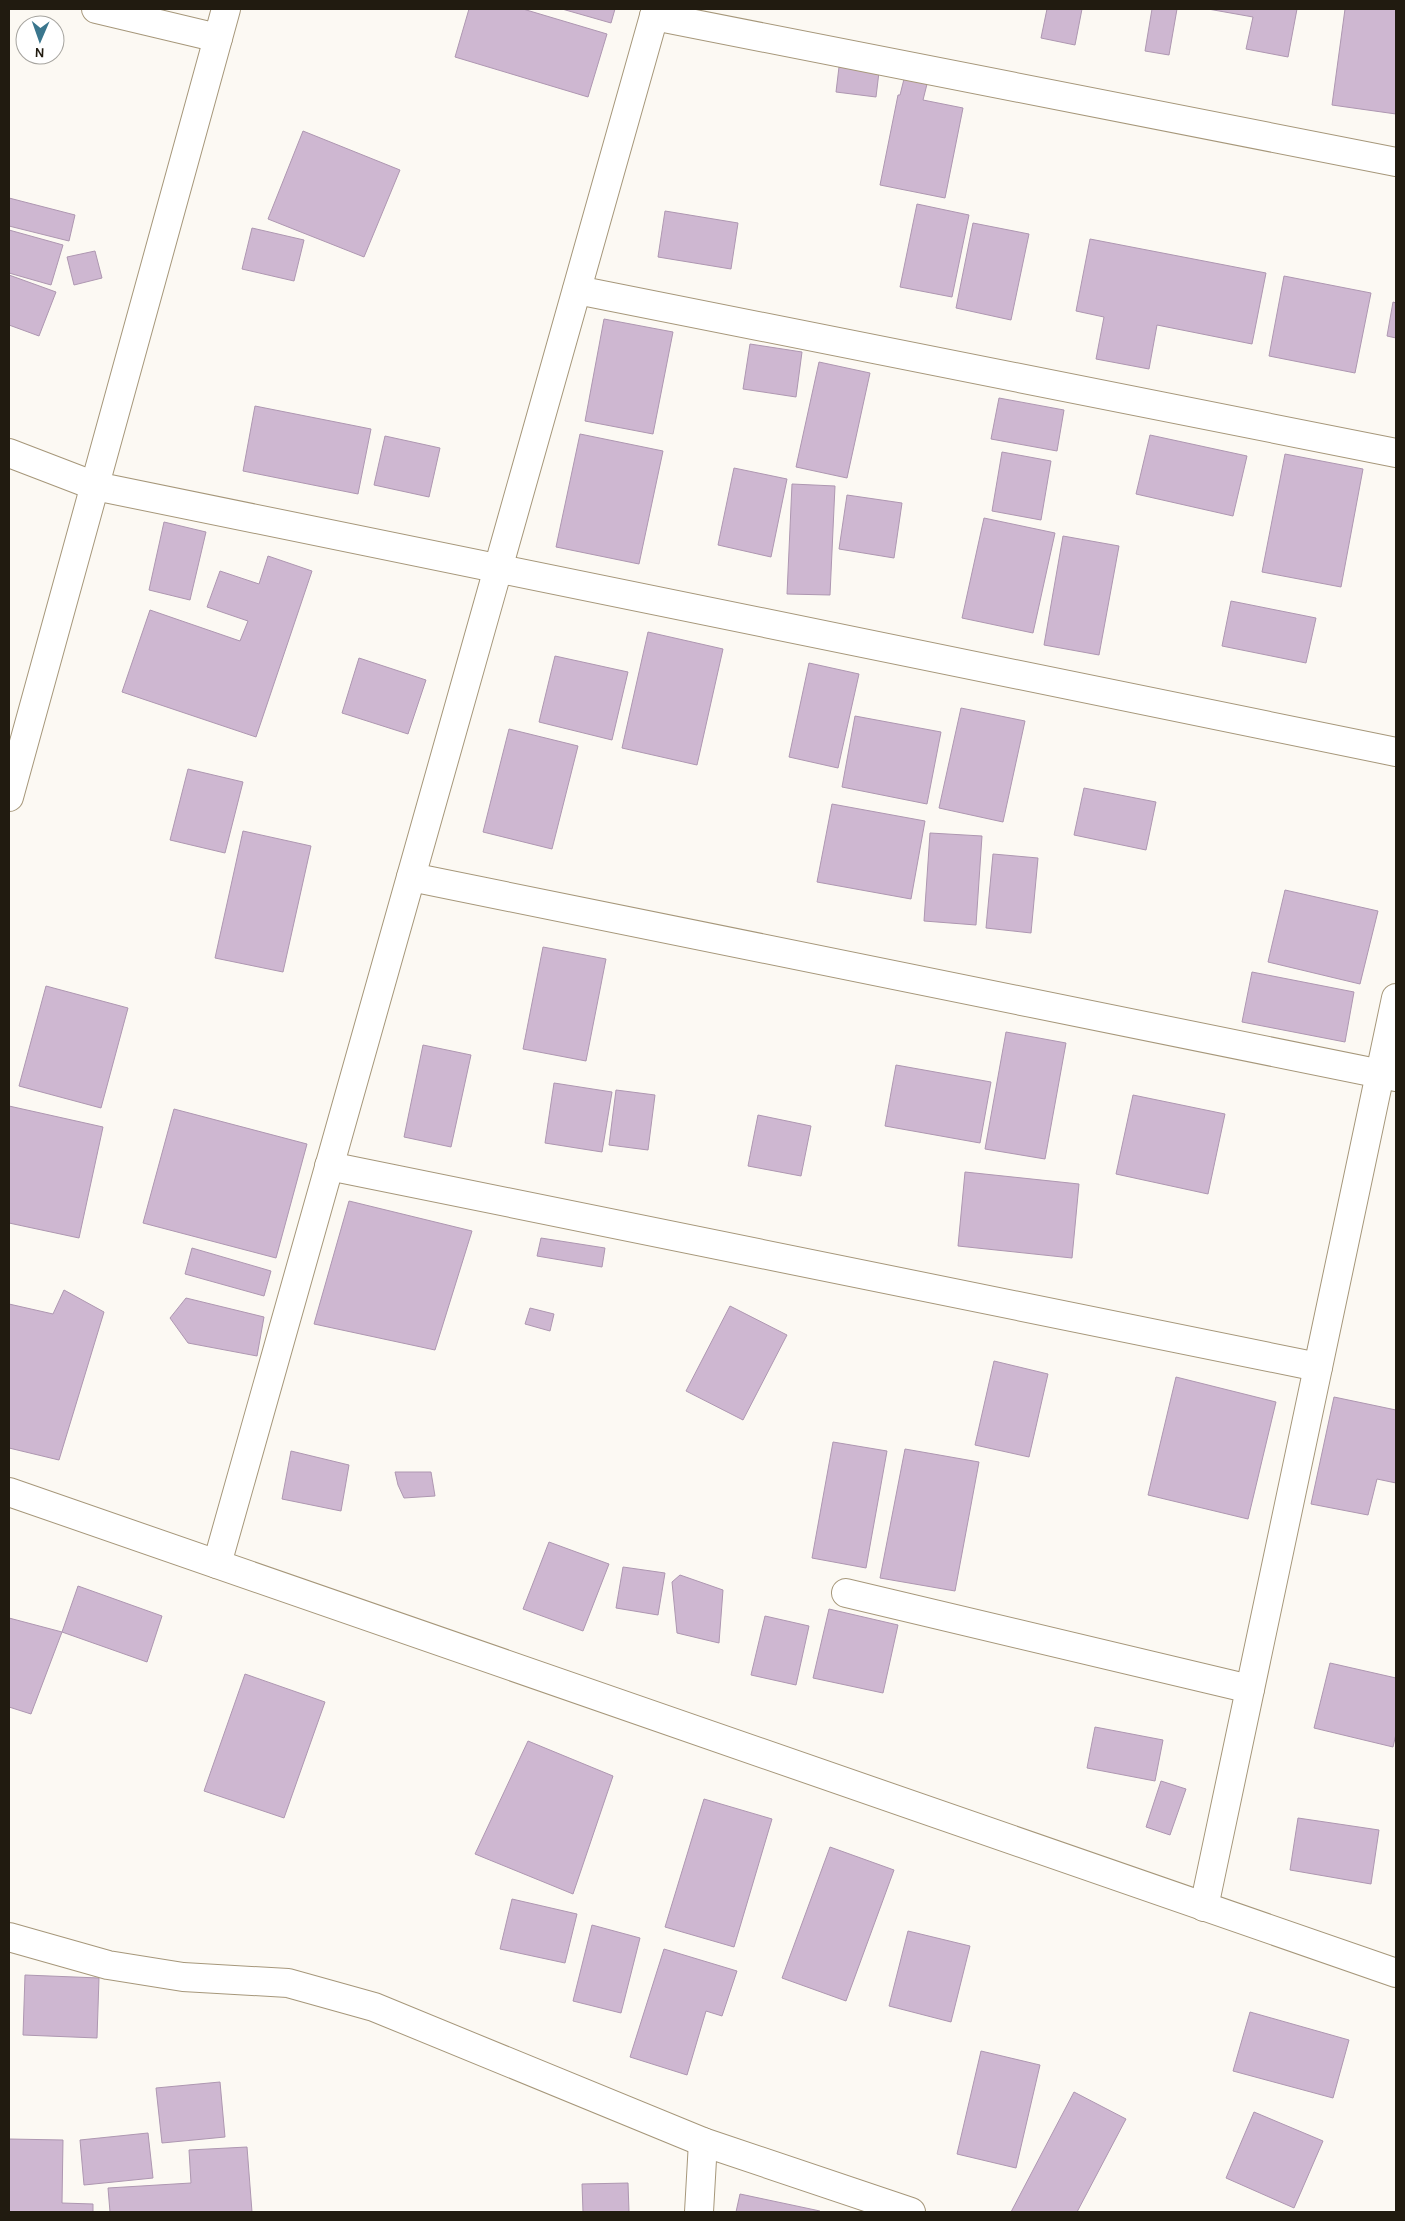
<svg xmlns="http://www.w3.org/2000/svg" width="1405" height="2221" font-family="Karla,sans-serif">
  <rect width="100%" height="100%" fill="#fcf9f3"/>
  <!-- building -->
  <g fill="#ceb7d1" stroke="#ae97b1">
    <path d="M469 9H523L607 34 588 97 455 57Z"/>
    <path d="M562 9H615L611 23Z"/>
    <path d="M1047 9H1082L1075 45 1041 38Z"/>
    <path d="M1152 9H1177L1169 55 1145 51Z"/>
    <path d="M1208 9H1297L1288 57 1246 49 1253 17Z"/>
    <path d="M1345 9H1396V114L1332 105Z"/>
    <path d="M839 67 879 72 876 97 836 92Z"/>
    <path d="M904 79 927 84 923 100 963 108 945 198 880 185 898 95H900Z"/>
    <path d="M303 131 400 170 364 257 268 219Z"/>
    <path d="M9 198 75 215 69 241 9 226Z"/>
    <path d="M917 204 969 215 952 297 900 287Z"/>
    <path d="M665 211 738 223 731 269 658 257Z"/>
    <path d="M973 223 1029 234 1011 320 956 308Z"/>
    <path d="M252 228 304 240 294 281 242 269Z"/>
    <path d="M9 230 63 245 51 285 9 273Z"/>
    <path d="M1090 239 1266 273 1252 344 1157 325 1149 369 1096 359 1104 317 1076 311Z"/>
    <path d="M95 251 102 278 74 285 67 257Z"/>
    <path d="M9 275 56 292 39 336 9 325Z"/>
    <path d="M1284 276 1371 293 1355 373 1269 356Z"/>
    <path d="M1393 302 1396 303V338L1387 336Z"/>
    <path d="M604 319 673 332 653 434 585 421Z"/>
    <path d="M750 344 802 352 796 397 743 389Z"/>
    <path d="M819 362 870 373 847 478 796 467Z"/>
    <path d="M999 398 1064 410 1057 451 991 439Z"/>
    <path d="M255 406 371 429 358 494 243 471Z"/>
    <path d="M580 434 663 451 639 564 556 547Z"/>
    <path d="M1150 435 1247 456 1233 516 1136 494Z"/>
    <path d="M385 436 440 448 429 497 374 485Z"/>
    <path d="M1002 452 1051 461 1041 520 992 511Z"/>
    <path d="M1285 454 1363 469 1341 587 1262 572Z"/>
    <path d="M734 468 787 479 771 557 718 545Z"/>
    <path d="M792 484 835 486 830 595 787 594Z"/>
    <path d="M847 495 902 503 894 558 839 549Z"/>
    <path d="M984 518 1055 533 1033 633 962 618Z"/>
    <path d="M164 522 206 532 190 600 149 590Z"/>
    <path d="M1063 536 1119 546 1099 655 1044 645Z"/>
    <path d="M268 556 312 571 256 737 122 692 150 610 240 641 248 621 207 607 220 571 259 584Z"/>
    <path d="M1231 601 1316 618 1306 663 1222 646Z"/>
    <path d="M648 632 723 649 697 765 622 748Z"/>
    <path d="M555 656 628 672 612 740 539 722Z"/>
    <path d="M359 658 426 680 408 734 342 713Z"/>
    <path d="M809 663 859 674 838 768 789 757Z"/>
    <path d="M961 708 1025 721 1003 822 939 808Z"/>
    <path d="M855 716 941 732 927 804 842 787Z"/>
    <path d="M509 729 578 746 552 849 483 832Z"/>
    <path d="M188 769 243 782 225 853 170 840Z"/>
    <path d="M1084 788 1156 802 1146 850 1074 835Z"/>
    <path d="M832 804 925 821 911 899 817 882Z"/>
    <path d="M243 831 311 846 283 972 215 958Z"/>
    <path d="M930 833 982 836 976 925 924 921Z"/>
    <path d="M993 854 1038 858 1031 933 986 928Z"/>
    <path d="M1285 890 1378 911 1360 984 1268 962Z"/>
    <path d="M543 947 606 959 586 1061 523 1049Z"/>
    <path d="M1252 972 1354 992 1345 1042 1242 1022Z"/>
    <path d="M46 986 128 1008 101 1108 19 1086Z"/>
    <path d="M1006 1032 1066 1043 1045 1159 985 1149Z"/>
    <path d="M423 1045 471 1055 451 1147 404 1137Z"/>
    <path d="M896 1065 991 1082 980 1143 885 1126Z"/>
    <path d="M554 1083 612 1092 602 1152 545 1143Z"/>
    <path d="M616 1090 655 1095 648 1150 609 1145Z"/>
    <path d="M1133 1095 1225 1114 1208 1194 1116 1174Z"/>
    <path d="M9 1106 103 1127 79 1238 9 1223Z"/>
    <path d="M174 1109 307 1144 276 1258 143 1223Z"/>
    <path d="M758 1115 811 1126 801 1176 748 1166Z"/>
    <path d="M965 1172 1079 1184 1072 1258 958 1246Z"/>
    <path d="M349 1201 472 1231 435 1350 314 1324Z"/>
    <path d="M541 1238 605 1248 602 1267 537 1256Z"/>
    <path d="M192 1248 271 1271 264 1296 185 1274Z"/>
    <path d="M64 1290 104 1312 59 1460 9 1448V1304L53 1314Z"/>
    <path d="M186 1298 264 1317 257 1356 188 1343 170 1318Z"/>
    <path d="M730 1306 787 1335 743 1420 686 1391Z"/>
    <path d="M530 1308 554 1314 550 1331 525 1324Z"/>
    <path d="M994 1361 1048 1374 1029 1457 975 1445Z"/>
    <path d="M1176 1377 1276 1402 1248 1519 1148 1495Z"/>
    <path d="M1334 1397 1396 1410V1483L1377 1479 1368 1515 1311 1504Z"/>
    <path d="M833 1442 887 1451 866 1568 812 1558Z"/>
    <path d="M905 1449 979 1462 955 1591 880 1578Z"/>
    <path d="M291 1451 349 1465 341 1511 282 1499Z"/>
    <path d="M395 1472H431L435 1496 404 1498 398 1485Z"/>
    <path d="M549 1542 609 1564 583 1631 523 1609Z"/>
    <path d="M623 1567 665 1573 658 1615 616 1608Z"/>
    <path d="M680 1575 723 1590 719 1643 677 1633 672 1582Z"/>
    <path d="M78 1586 162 1616 147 1662 62 1632Z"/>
    <path d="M829 1609 898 1625 883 1693 813 1678Z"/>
    <path d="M765 1616 809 1626 796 1685 751 1675Z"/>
    <path d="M9 1618 62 1632 31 1714 9 1707Z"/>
    <path d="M1330 1663 1396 1678V1734L1393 1747 1314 1728Z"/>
    <path d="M245 1674 325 1702 284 1818 204 1791Z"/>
    <path d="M1095 1727 1163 1740 1155 1781 1087 1768Z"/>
    <path d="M528 1741 613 1776 573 1894 475 1854Z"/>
    <path d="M1161 1781 1186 1789 1170 1835 1146 1827Z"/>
    <path d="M704 1799 772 1819 734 1947 665 1927Z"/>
    <path d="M1298 1818 1379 1830 1371 1884 1290 1870Z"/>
    <path d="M830 1847 894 1870 846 2001 782 1978Z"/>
    <path d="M512 1899 577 1914 565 1963 500 1949Z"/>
    <path d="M592 1925 640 1938 621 2013 573 2001Z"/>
    <path d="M908 1931 970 1946 951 2022 889 2006Z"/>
    <path d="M664 1949 737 1971 722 2016 706 2011 687 2075 630 2057Z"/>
    <path d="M25 1975 99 1978 97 2038 23 2035Z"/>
    <path d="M1250 2012 1349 2040 1333 2098 1233 2071Z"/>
    <path d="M981 2051 1040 2065 1016 2168 957 2154Z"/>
    <path d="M220 2082 225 2137 162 2143 156 2088Z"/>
    <path d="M1074 2092 1126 2119 1077 2212H1011Z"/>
    <path d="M1254 2112 1323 2141 1294 2208 1226 2178Z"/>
    <path d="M148 2133 153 2178 84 2185 80 2140Z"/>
    <path d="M9 2139 63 2140 62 2203 93 2204V2212H9Z"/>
    <path d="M247 2147 252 2212H110L108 2188 191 2183 189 2150Z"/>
    <path d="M628 2183 629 2212H583L582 2184Z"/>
    <path d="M740 2194 820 2211V2212H736Z"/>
  </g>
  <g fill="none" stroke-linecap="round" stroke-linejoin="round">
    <defs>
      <g id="minor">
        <path d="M96 9 218 38"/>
        <path d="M654 16 1396 162"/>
        <path d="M577 290 1396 453"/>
        <path d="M9 453 95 486 1396 752"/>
        <path d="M9 797 226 9"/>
        <path d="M411 877 1396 1077"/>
        <path d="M329 1166 1318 1367"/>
        <path d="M9 1492 1396 1973"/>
        <path d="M217 1564 656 9"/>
        <path d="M846 1593 1250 1689"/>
        <path d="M1204 1907 1396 998"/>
        <path d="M9 1937 108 1965 183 1977 288 1983 374 2007 703 2142 911 2212"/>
        <path d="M699 2212 703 2142"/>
      </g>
    </defs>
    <!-- minor casing -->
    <use href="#minor" stroke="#a6977a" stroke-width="30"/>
    <!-- minor -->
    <use href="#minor" stroke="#fff" stroke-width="28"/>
  </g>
  <!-- border -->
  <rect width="1405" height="2221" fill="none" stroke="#211b10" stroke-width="20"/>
  <!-- north arrow -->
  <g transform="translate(40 40) rotate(182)"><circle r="24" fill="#ffffff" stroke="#a6a49f"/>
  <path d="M0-4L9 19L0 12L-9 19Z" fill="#3a768d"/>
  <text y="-8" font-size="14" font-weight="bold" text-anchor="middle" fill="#211b10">N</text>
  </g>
</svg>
